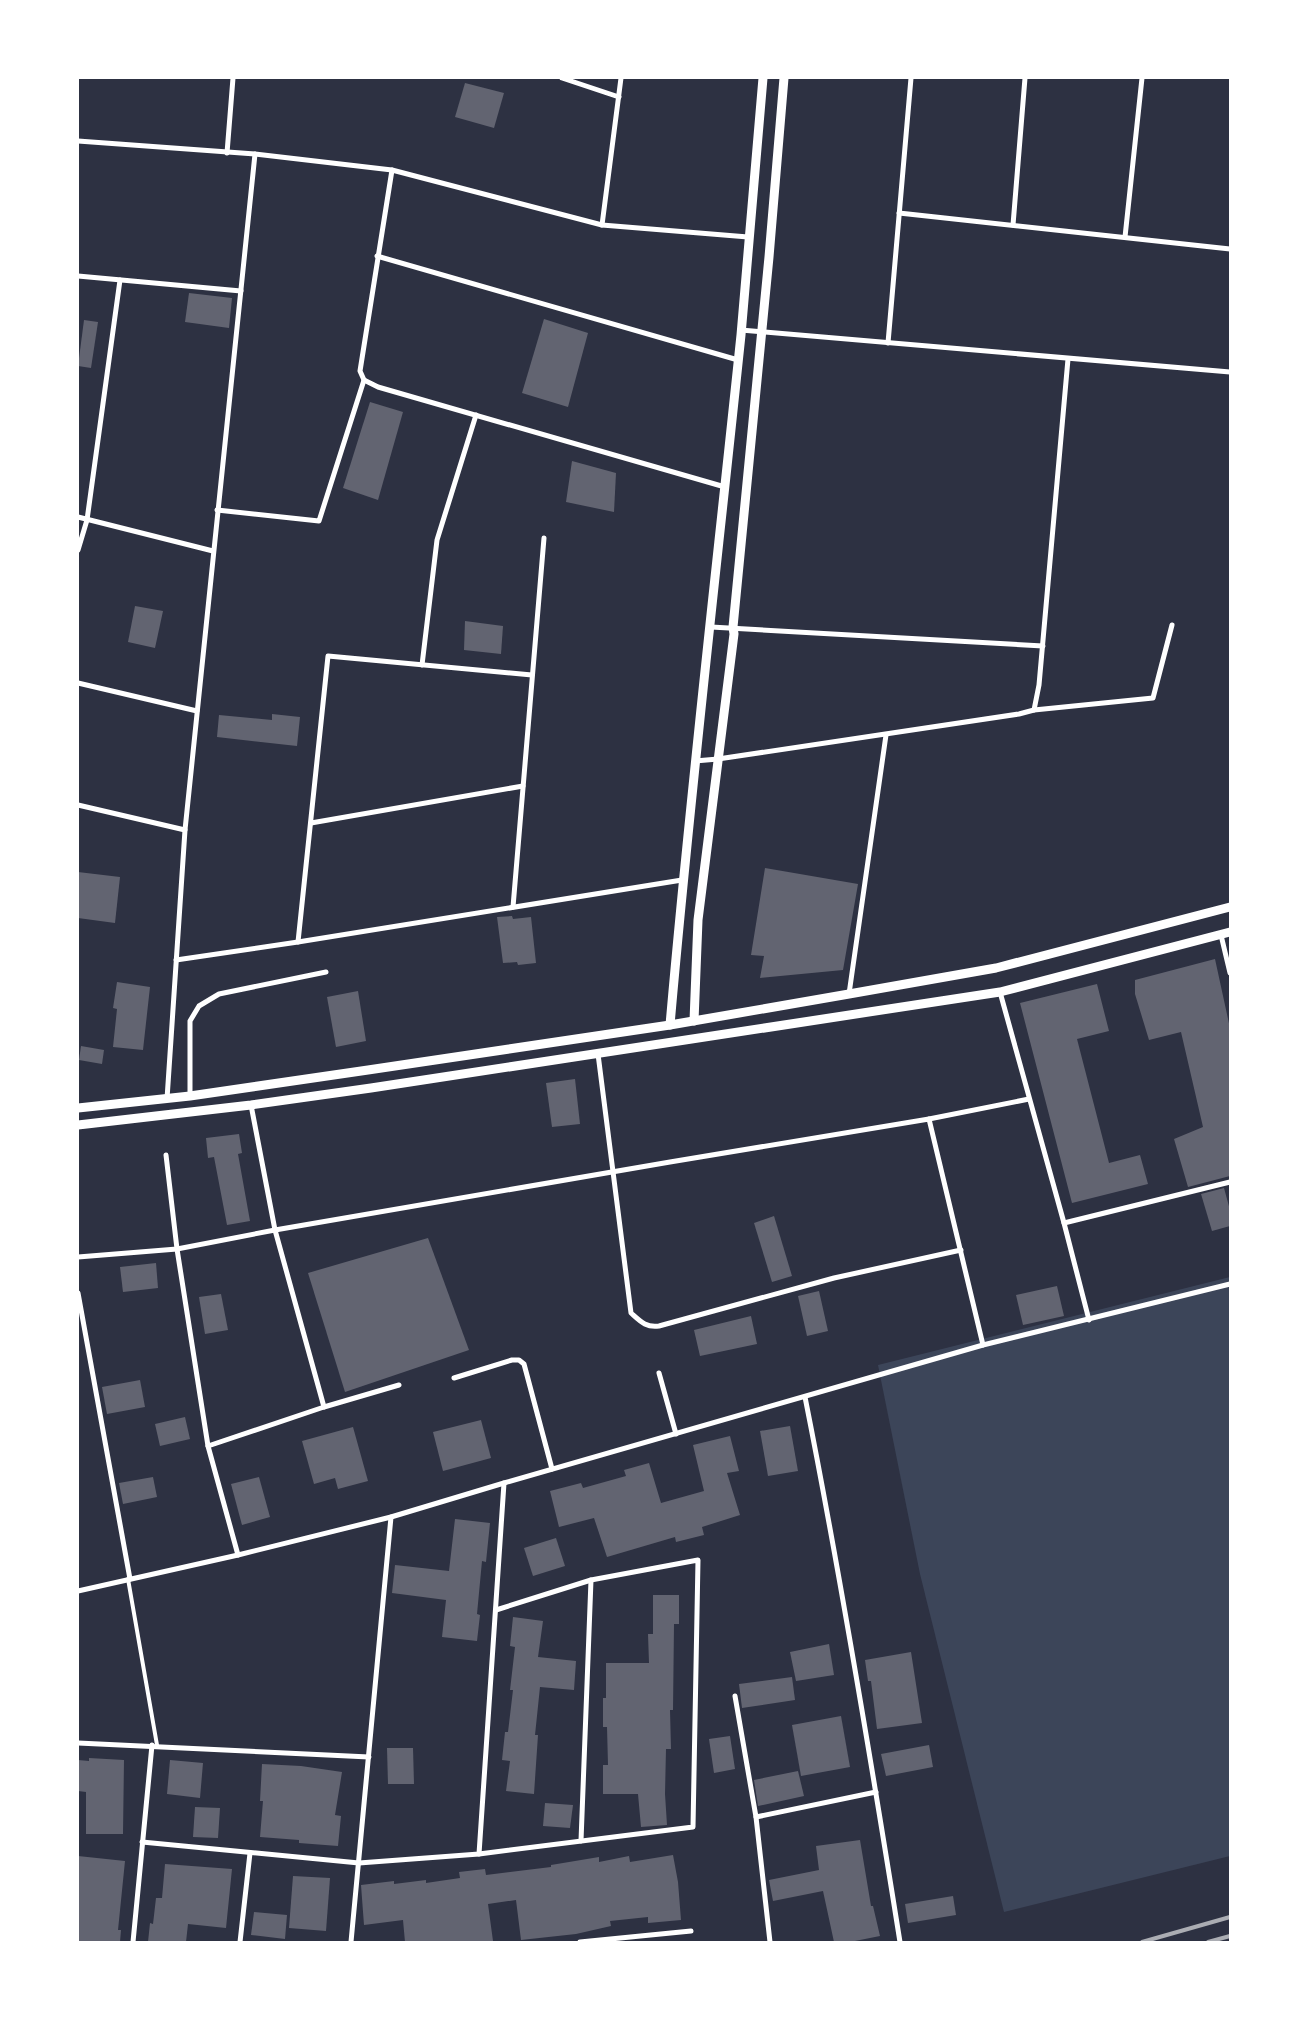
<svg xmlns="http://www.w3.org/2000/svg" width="1308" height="2020" font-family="Signika,sans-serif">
  <rect width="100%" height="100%" fill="#2d3142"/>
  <!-- green -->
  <path fill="#3c4559" d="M1230 1277V1856L1004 1912 920 1574 878 1365Z"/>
  <!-- building -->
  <g fill="#626471">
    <path d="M465 83 504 93 494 128 455 117Z"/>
    <path d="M189 293 232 298 229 328 185 322Z"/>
    <path d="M544 319 588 333 568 407 522 393Z"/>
    <path d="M84 320 98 322 91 368 78 366Z"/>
    <path d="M370 402 403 412 378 500 343 488Z"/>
    <path d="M572 461 616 473 614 512 566 502Z"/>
    <path d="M135 606 163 611 155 648 128 642Z"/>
    <path d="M465 621 503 626 501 654 464 650Z"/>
    <path d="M272 714 300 717 297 746 217 737 219 715 272 720Z"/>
    <path d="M765 868 858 884 843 970 760 978 764 956 751 955Z"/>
    <path d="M78 872 120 877 115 923 78 918Z"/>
    <path d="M512 916 513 919 531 917 536 963 518 965 517 962 503 963 497 917Z"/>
    <path d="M1215 959 1230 1028V1176L1188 1187 1174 1139 1203 1127 1181 1032 1149 1040 1135 994V980Z"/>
    <path d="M117 982 150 987 143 1050 113 1047 117 1009 113 1008Z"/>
    <path d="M1097 984 1109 1031 1077 1039 1109 1163 1140 1155 1148 1184 1072 1203 1020 1003Z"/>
    <path d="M358 991 366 1041 336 1047 327 997Z"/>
    <path d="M81 1046 104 1050 102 1064 79 1060Z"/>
    <path d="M575 1079 580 1124 552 1127 546 1083Z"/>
    <path d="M239 1134 242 1153 238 1154 250 1221 227 1225 214 1157 208 1158 206 1138Z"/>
    <path d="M1224 1188 1230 1210V1226L1212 1231 1201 1194Z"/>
    <path d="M774 1216 792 1276 772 1282 754 1223Z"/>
    <path d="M428 1238 469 1350 345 1392 308 1273Z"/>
    <path d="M156 1263 158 1288 123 1292 120 1267Z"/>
    <path d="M1057 1286 1064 1316 1023 1325 1016 1295Z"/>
    <path d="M819 1291 828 1331 807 1336 798 1296Z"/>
    <path d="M221 1294 228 1330 205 1334 199 1297Z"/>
    <path d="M751 1316 757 1344 700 1356 694 1330Z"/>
    <path d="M140 1380 145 1407 107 1414 102 1387Z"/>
    <path d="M185 1417 190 1439 160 1446 155 1424Z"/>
    <path d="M481 1420 491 1458 443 1471 433 1432Z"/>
    <path d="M790 1426 798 1471 768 1476 760 1431Z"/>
    <path d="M353 1427 368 1481 338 1489 335 1478 314 1484 302 1441Z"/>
    <path d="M730 1436 739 1471 727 1473 740 1515 702 1527 704 1535 676 1542 675 1537 607 1557 594 1518 559 1527 550 1491 581 1483 583 1488 626 1476 624 1470 649 1463 661 1503 704 1491 693 1445Z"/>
    <path d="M153 1477 157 1497 123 1504 119 1483Z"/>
    <path d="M259 1477 270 1517 242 1525 231 1484Z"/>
    <path d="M455 1519 490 1523 486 1562 482 1561 477 1614 480 1615 477 1641 442 1637 446 1600 392 1593 395 1565 449 1571Z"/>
    <path d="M556 1538 565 1566 533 1576 524 1548Z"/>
    <path d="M653 1595H679V1624H674L673 1710H670L671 1749H666L665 1794 667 1825 641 1827 638 1794H603V1765H608L607 1727H603V1698H606V1663H649L648 1634H653Z"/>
    <path d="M513 1617 543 1621 538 1657 576 1661 574 1690 540 1687 535 1735H538L534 1794 506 1791 510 1761 502 1760 505 1732H508L513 1690H510L515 1647 510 1646Z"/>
    <path d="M829 1644 834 1675 796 1681 790 1652Z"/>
    <path d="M911 1652 922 1723 877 1729 871 1681H868L865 1660Z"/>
    <path d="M792 1677 795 1700 742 1708 739 1684Z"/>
    <path d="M841 1716 850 1767 801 1776 792 1725Z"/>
    <path d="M730 1736 735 1769 714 1773 709 1739Z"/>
    <path d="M929 1745 933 1767 886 1776 881 1754Z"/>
    <path d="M387 1748H413L414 1784H388Z"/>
    <path d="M89 1758 124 1760 123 1834H86V1792L78 1791V1760L89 1761Z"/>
    <path d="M170 1760 203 1763 200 1798 167 1794Z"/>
    <path d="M262 1764 301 1766 342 1772 335 1815 341 1816 338 1846 299 1843V1840L260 1837 263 1801H260Z"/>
    <path d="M798 1771 804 1796 758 1806 754 1780Z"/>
    <path d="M545 1803 573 1805 570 1828 543 1826Z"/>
    <path d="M195 1807 220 1808 218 1838 193 1837Z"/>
    <path d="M860 1840 871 1906H873L880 1936 850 1942H834L823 1891 773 1901 769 1880 819 1870 816 1846Z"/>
    <path d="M673 1855 678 1882 681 1920 648 1923V1917L610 1921 611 1926 576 1934 521 1940 516 1900 488 1904 493 1941 405 1942 403 1920 364 1925 361 1885 394 1881V1884L426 1880V1883L460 1878 459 1872 485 1869 486 1875 551 1867V1865L599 1857V1862L629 1856 630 1862Z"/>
    <path d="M78 1856 125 1861 118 1930H121L120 1942H78Z"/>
    <path d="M165 1864 232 1869 226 1928 188 1924 186 1942H148L150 1923 153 1924 156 1898H162Z"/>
    <path d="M293 1876 330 1878 326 1931 289 1928Z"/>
    <path d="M953 1896 956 1915 908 1923 905 1904Z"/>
    <path d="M254 1912 287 1915 285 1939 251 1935Z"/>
  </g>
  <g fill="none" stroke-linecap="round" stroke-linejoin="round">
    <!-- service -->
    <path stroke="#fff" stroke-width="4" d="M128 1579 157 1745"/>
    <!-- minor -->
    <g stroke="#fff" stroke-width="5">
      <path d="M562 78 619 97"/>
      <path d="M78 141 255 154 392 170 602 225 748 237"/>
      <path d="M227 153 233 78"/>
      <path d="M392 170 360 371 364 380 378 387 725 487"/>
      <path d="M899 213 1230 249"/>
      <path d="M602 225 621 78"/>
      <path d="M1013 225 1025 78"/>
      <path d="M1125 237 1142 78"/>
      <path d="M377 256 738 360"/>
      <path d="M78 276 241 291"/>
      <path d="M741 330 1230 372"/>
      <path d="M888 343 911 78"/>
      <path d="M217 510 319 521 364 380"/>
      <path d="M78 517 213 551"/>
      <path d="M78 550 87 520 120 280"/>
      <path d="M711 627 1043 646"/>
      <path d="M422 665 437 540 476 415"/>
      <path d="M78 683 197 711"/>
      <path d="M1034 710 1153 698 1172 625"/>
      <path d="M695 761 718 759 1019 714 1034 710 1039 685 1068 359"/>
      <path d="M78 805 185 830"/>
      <path d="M311 823 523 786"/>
      <path d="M513 907 544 538"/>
      <path d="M1221 935 1230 973"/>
      <path d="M298 942 328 656 532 675"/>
      <path d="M176 960 298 942 682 880"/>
      <path d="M1000 992 1064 1223 1089 1320"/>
      <path d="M849 994 886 735"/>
      <path d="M598 1054 631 1313C640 1321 646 1328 659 1326L834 1278 961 1250"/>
      <path d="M190 1096V1021L199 1006 219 994 326 972"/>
      <path d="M167 1099 185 830 255 154"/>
      <path d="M251 1105 275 1230 324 1407"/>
      <path d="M929 1119 1029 1099"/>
      <path d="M166 1155 177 1249 208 1446 238 1555"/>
      <path d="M1064 1223 1230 1182"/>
      <path d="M78 1257 177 1249 275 1230 670 1162 929 1119 983 1345"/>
      <path d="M78 1293 130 1579"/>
      <path d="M659 1373 676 1434"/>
      <path d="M454 1378 512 1360H519L524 1364 552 1469"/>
      <path d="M805 1397C841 1578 871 1760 900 1942"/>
      <path d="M208 1446 324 1407 399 1385"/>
      <path d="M78 1591 238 1555 391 1517 504 1483 983 1345 1230 1284"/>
      <path d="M735 1696 756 1817 770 1942"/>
      <path d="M78 1743 369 1757"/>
      <path d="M756 1817 876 1792"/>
      <path d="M581 1841 591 1580"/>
      <path d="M142 1842 359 1863 479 1854 693 1827 698 1560 591 1580 496 1610"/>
      <path d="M479 1854 504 1483"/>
      <path d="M133 1942 152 1745"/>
      <path d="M240 1942 250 1853"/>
      <path d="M351 1942 391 1517"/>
      <path d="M580 1942 691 1931"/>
    </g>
    <!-- tertiary -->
    <g stroke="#fff" stroke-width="9">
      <path d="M694 1021 698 920 734 634 733 627 769 257 784 78"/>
      <path d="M670 1025C690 794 717 565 741 335 749 249 755 163 763 78"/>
      <path d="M78 1108 190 1096 368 1070 670 1025 849 994 996 968 1230 907"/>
      <path d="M78 1125 251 1105 371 1088 1000 992 1230 932"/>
    </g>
    <!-- rail -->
    <g stroke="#abadb3" stroke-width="4">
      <path d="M1142 1942 1230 1917"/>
      <path d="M1208 1942 1230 1936"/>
    </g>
  </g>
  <!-- border -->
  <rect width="1308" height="2020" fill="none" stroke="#ffffff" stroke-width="158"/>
</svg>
